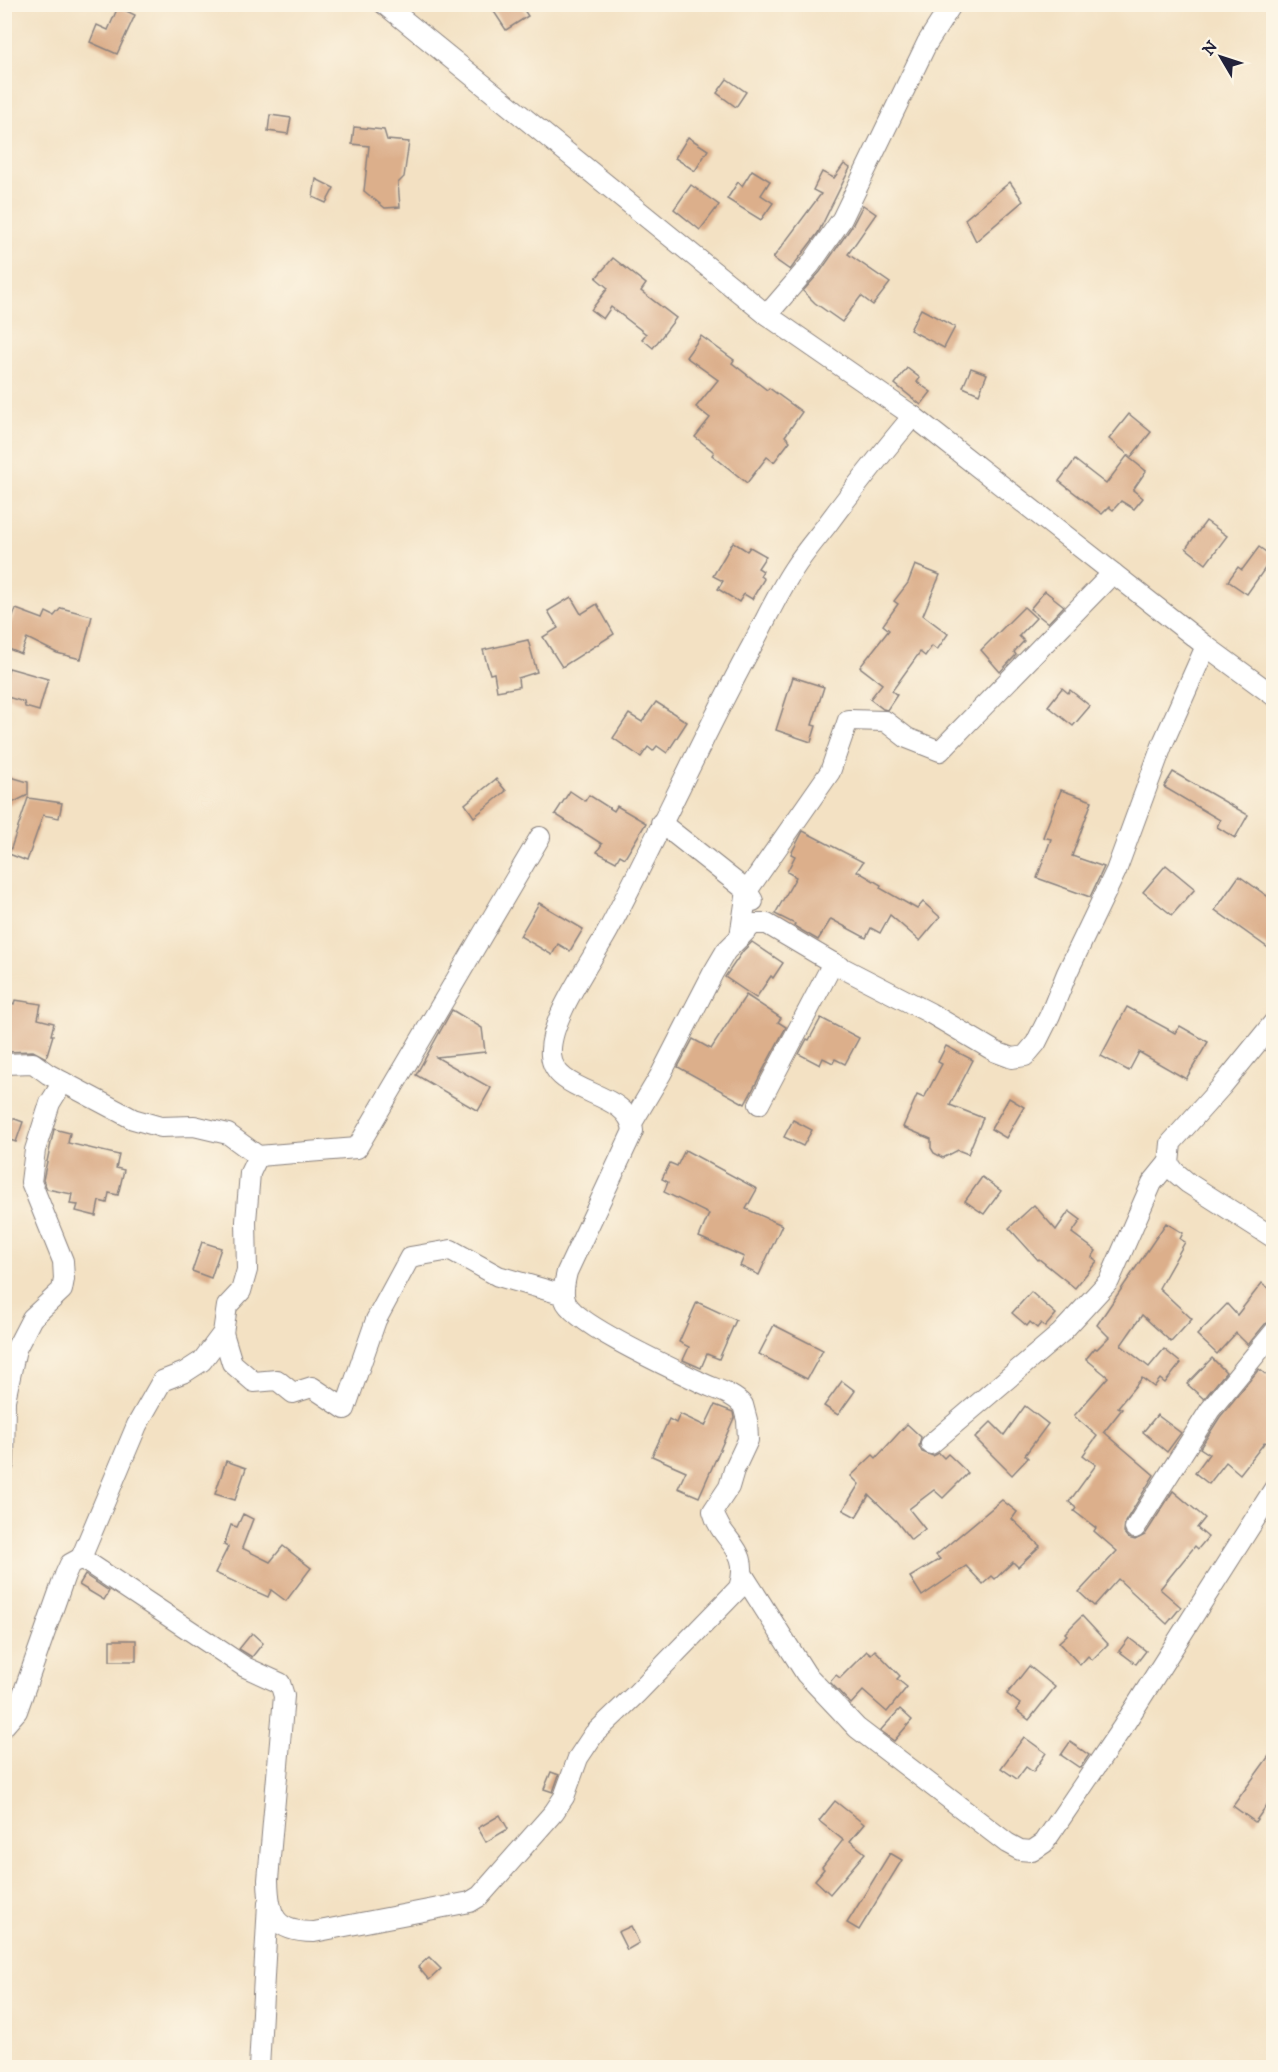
<svg xmlns="http://www.w3.org/2000/svg" width="1278" height="2072" font-family="'IM FELL DW Pica',serif">
  <rect width="100%" height="100%" fill="#fcf5e5"/>
  <filter id="ink" filterUnits="userSpaceOnUse"><feTurbulence type="fractalNoise" baseFrequency=".0167" numOctaves="2"/><feDisplacementMap in="SourceGraphic" scale="12" xChannelSelector="R" yChannelSelector="G"/><feConvolveMatrix kernelMatrix="1 2 1 2 8 2 1 2 1" color-interpolation-filters="sRGB"/></filter>
  <filter id="wash" filterUnits="userSpaceOnUse"><feTurbulence type="fractalNoise" baseFrequency=".008" numOctaves="4" result="noise"/><feDisplacementMap in="SourceGraphic" scale="24" xChannelSelector="R" yChannelSelector="G"/><feGaussianBlur stdDeviation="1.35" result="paint"/><feColorMatrix in="noise" values="0 0 0 0 0 0 0 0 0 0 0 0 0 0 0 0 0 1.4 0 .05"/><feComposite in="paint" operator="in"/></filter>
  <g filter="url(#wash)">
    <rect width="100%" height="100%" fill="#f3e1c3"/>
    <g id="blocks">
      <!-- building -->
      <g fill="#dcaf8b">
        <path d="M489 4H520L528 16 506 30Z"/>
        <path d="M118 7 135 15 117 54 90 42 97 25 108 30Z"/>
        <path d="M727 79 746 92 736 107 717 93Z"/>
        <path d="M270 115 291 118 288 134 268 131Z"/>
        <path d="M354 127 384 130 387 140 409 142 404 177 398 183 400 207 385 208 364 191 369 146 352 144Z"/>
        <path d="M688 137 708 150 695 171 675 158Z"/>
        <path d="M844 164 850 168 818 233 790 270 773 258 821 194 813 190 822 172 834 178Z"/>
        <path d="M752 170 770 181 761 195 773 203 761 220 727 199 738 182 742 186Z"/>
        <path d="M316 179 334 188 326 203 313 197Z"/>
        <path d="M1010 182 1023 201 976 241 965 219Z"/>
        <path d="M691 185 719 205 700 230 674 209Z"/>
        <path d="M863 205 876 214 848 254 890 283 873 305 861 296 842 322 815 303 803 291 820 272 852 226Z"/>
        <path d="M613 258 646 284 641 291 676 318 653 348 642 339 646 334 611 307 603 319 591 310 608 288 596 278Z"/>
        <path d="M921 309 955 327 944 348 910 330Z"/>
        <path d="M701 336 734 360 732 363 767 390 769 388 802 412 785 436 790 441 774 462 767 457 747 483 712 455 714 452 695 437 710 418 696 407 718 380 686 357Z"/>
        <path d="M907 368 920 378 917 382 931 392 921 405 895 384Z"/>
        <path d="M971 368 987 374 979 394 963 387Z"/>
        <path d="M1129 414 1151 432 1131 457 1109 439Z"/>
        <path d="M1127 456 1146 471 1133 490 1143 498 1134 509 1121 501 1113 510 1109 507 1102 514 1059 481 1075 460 1106 484Z"/>
        <path d="M1206 521 1227 536 1206 564 1186 548Z"/>
        <path d="M733 542 747 551 750 547 766 556 758 568 763 571 760 576 764 579 752 599 744 594 739 602 718 589 723 581 713 576Z"/>
        <path d="M1259 547 1273 557 1247 594 1228 581 1238 567 1242 570Z"/>
        <path d="M915 565 940 575 923 615 948 634 937 650 932 646 925 656 920 652 892 691 897 695 887 710 883 709 870 699 882 684 860 667 889 630 883 625 898 604 894 601 908 583Z"/>
        <path d="M1045 591 1064 606 1048 623 1030 609Z"/>
        <path d="M571 597 581 614 597 604 614 634 562 667 543 637 558 628 548 611Z"/>
        <path d="M1024 607 1036 618 1019 636 1024 641 1014 652 1016 655 1000 672 981 650Z"/>
        <path d="M61 608 92 616 81 659 57 653 27 638 21 654 4 647V639L16 609 43 619 46 612 54 616Z"/>
        <path d="M528 640 537 672 518 678 519 687 497 691 494 673 490 674 483 650Z"/>
        <path d="M9 668 48 679 39 711 25 707 24 702 4 696V682Z"/>
        <path d="M793 677 824 687 812 725 816 726 811 742 776 730Z"/>
        <path d="M1062 688 1068 693 1070 690 1090 706 1073 726 1048 706Z"/>
        <path d="M656 702 687 722 667 753 657 746 653 751 648 747 641 757 613 738 629 714 642 722Z"/>
        <path d="M1173 772 1248 815 1235 838 1217 827 1220 820 1164 787Z"/>
        <path d="M4 775 28 782V795L4 807Z"/>
        <path d="M496 779 506 791 474 817 465 804Z"/>
        <path d="M1061 790 1092 801 1072 856 1104 867 1090 897 1037 878 1051 839 1043 837Z"/>
        <path d="M570 791 585 801 589 795 614 811 617 806 646 823 625 858 620 855 616 862 597 852 602 844 555 814Z"/>
        <path d="M28 798 62 803 59 818 43 815 27 861 9 854Z"/>
        <path d="M803 831 863 862 857 871 881 885 880 888 917 909 923 902 940 917 920 941 890 915 880 933 871 928 866 938 831 919 818 940 794 926 795 924 775 914 796 877 787 872 795 856 791 854Z"/>
        <path d="M1166 865 1195 889 1172 915 1143 892Z"/>
        <path d="M1239 876 1274 901V952L1215 910Z"/>
        <path d="M539 903 583 929 570 951 558 944 552 955 520 936Z"/>
        <path d="M752 942 783 963 773 978 771 976 756 998 725 977 743 951Z"/>
        <path d="M746 995 781 1018 778 1022 786 1027 745 1104 678 1067 693 1039 711 1049Z"/>
        <path d="M15 1000 41 1004 38 1019 54 1023 51 1035H53L46 1058 33 1051 4 1052V1003L14 1004Z"/>
        <path d="M1127 1007 1175 1033 1180 1026 1208 1042 1186 1079 1139 1052 1129 1071 1101 1056Z"/>
        <path d="M452 1010 482 1028 485 1052 436 1057 491 1088 478 1111 416 1075Z"/>
        <path d="M821 1018 859 1038 845 1064 835 1059 833 1063 823 1058 820 1065 799 1054 807 1039 809 1040Z"/>
        <path d="M946 1046 973 1060 950 1105 983 1118 968 1154 958 1150 943 1158 934 1153 931 1148V1139L903 1127 917 1095 924 1098 942 1064 938 1062Z"/>
        <path d="M1009 1098 1024 1107 1006 1138 991 1129Z"/>
        <path d="M4 1115 23 1122 16 1142 4 1138Z"/>
        <path d="M793 1120 812 1130 803 1146 784 1137Z"/>
        <path d="M54 1129 70 1133 68 1143 119 1155 116 1168 124 1170 118 1195 109 1193 107 1203 99 1201 96 1216 76 1211 78 1205 70 1204 72 1194 47 1189 43 1180Z"/>
        <path d="M685 1150 757 1189 746 1209 782 1225 759 1275 740 1266 744 1257 699 1237 709 1214 664 1192 668 1182 662 1179 670 1163 677 1166Z"/>
        <path d="M982 1177 1001 1191 984 1214 965 1201Z"/>
        <path d="M1034 1205 1056 1230 1069 1211 1081 1220 1072 1233 1096 1251 1092 1257 1097 1261 1075 1288 1039 1259 1038 1260 1009 1228Z"/>
        <path d="M1166 1223 1183 1233 1180 1239 1185 1242 1159 1288 1192 1319 1171 1342 1142 1315 1121 1345 1149 1367 1164 1349 1181 1363 1165 1383 1160 1379 1154 1387 1142 1378 1118 1407 1122 1409 1104 1432 1154 1475 1125 1522 1124 1533 1128 1538 1135 1540 1145 1535 1173 1491 1205 1518 1197 1528 1208 1537 1198 1549 1195 1546 1160 1589 1181 1607 1167 1624 1118 1579 1094 1606 1079 1592 1117 1551 1094 1531 1096 1528 1074 1511 1076 1508 1069 1502 1096 1465 1083 1455 1097 1436 1074 1416 1108 1377 1086 1359 1095 1348 1097 1349 1109 1337 1097 1325Z"/>
        <path d="M202 1242 221 1248 211 1278 192 1271Z"/>
        <path d="M1262 1283 1274 1292V1320L1265 1324 1248 1345 1236 1333 1217 1354 1197 1335 1227 1304 1237 1315Z"/>
        <path d="M1031 1292 1056 1314 1045 1327 1041 1323 1037 1328 1030 1322 1027 1326 1012 1313Z"/>
        <path d="M697 1302 736 1320 719 1359 707 1354 701 1368 683 1360 689 1347 679 1342Z"/>
        <path d="M774 1325 823 1350 807 1379 759 1354Z"/>
        <path d="M1212 1358 1226 1372 1204 1399 1187 1384Z"/>
        <path d="M1259 1369 1274 1381V1448L1265 1442 1240 1474 1226 1462 1209 1484 1195 1473 1209 1454 1200 1448 1220 1417Z"/>
        <path d="M842 1381 855 1391 838 1415 824 1406Z"/>
        <path d="M715 1405 733 1412 734 1418 699 1497 678 1488 686 1471 652 1456 669 1419 676 1423 680 1414 705 1426Z"/>
        <path d="M1025 1406 1048 1424 1025 1455 1028 1458 1012 1475 975 1438 991 1422 1004 1435Z"/>
        <path d="M1157 1415 1181 1433 1167 1452 1143 1432Z"/>
        <path d="M907 1424 921 1437 919 1446 922 1452 933 1456 939 1453 944 1458 948 1454 968 1473 943 1498 934 1490 909 1509 925 1529 911 1540 896 1521 869 1495 856 1517 843 1510 859 1484 851 1476 873 1455 876 1458Z"/>
        <path d="M226 1461 246 1468 235 1500 215 1494Z"/>
        <path d="M1002 1500 1017 1512 1012 1519 1040 1546 1018 1567 1013 1562 995 1579 992 1576 983 1584 966 1566 922 1596 910 1577 940 1559 936 1555Z"/>
        <path d="M243 1514 253 1519 242 1548 270 1562 283 1546 311 1568 286 1601 271 1590 268 1597 215 1573 228 1547 224 1545 231 1525 237 1527Z"/>
        <path d="M85 1575 109 1591 104 1600 79 1585Z"/>
        <path d="M1082 1616 1108 1644 1092 1660 1088 1656 1080 1665 1059 1642 1067 1635 1065 1633Z"/>
        <path d="M252 1633 263 1643 252 1657 239 1649Z"/>
        <path d="M1129 1638 1146 1651 1136 1664 1119 1651Z"/>
        <rect x="110" y="1640" width="26" height="21"/>
        <path d="M875 1650 900 1676 897 1679 907 1687 887 1712 863 1691 851 1704 830 1682 836 1675 840 1678 867 1651 871 1654Z"/>
        <path d="M1029 1666 1055 1687 1029 1720 1016 1710 1020 1704 1007 1694Z"/>
        <path d="M900 1709 912 1720 894 1741 880 1731Z"/>
        <path d="M1024 1737 1046 1753 1033 1772 1026 1767 1017 1779 1001 1768Z"/>
        <path d="M1070 1742 1089 1755 1080 1768 1061 1755Z"/>
        <path d="M1274 1749V1795L1255 1822 1233 1806Z"/>
        <path d="M551 1772 559 1775 553 1792 544 1789Z"/>
        <path d="M835 1801 864 1824 850 1841 865 1853 830 1894 815 1880 824 1869 822 1867 843 1840 819 1821Z"/>
        <path d="M500 1815 508 1829 486 1842 478 1828Z"/>
        <path d="M890 1853 902 1860 859 1930 847 1923Z"/>
        <path d="M631 1926 639 1943 627 1950 618 1932Z"/>
        <path d="M429 1957 441 1969 429 1980 418 1967Z"/>
      </g>
    </g>
  </g>
  <g filter="url(#ink)">
    <use href="#blocks" fill-opacity="0" stroke="#8a827f" stroke-width="1.5"/>
    <g fill="none" stroke-linecap="round" stroke-linejoin="round">
      <defs>
        <g id="minor">
          <path d="M384 4 767 315 913 416 1206 646 1274 696"/>
          <path d="M767 315 810 265 842 219 927 43 952 4"/>
          <path d="M661 823 747 891 753 901"/>
          <path d="M740 937 747 891 830 772 848 720 885 721 907 738 940 751 1113 573"/>
          <path d="M1274 1022 1222 1086 1171 1143 1169 1164 1175 1172 1188 1183 1274 1238"/>
          <path d="M4 1064 33 1063 48 1074 133 1119 161 1127 194 1126 228 1134 258 1156 250 1173 246 1221 247 1270 241 1291 227 1306 223 1333 202 1361 185 1372 162 1381 137 1425 81 1558"/>
          <path d="M759 1104 833 963"/>
          <path d="M632 1123 661 1074 713 973 726 951 753 924H767L833 963 930 1013 996 1052 1012 1058 1025 1056 1036 1043 1050 1015 1067 973 1116 871 1163 743 1206 646"/>
          <path d="M258 1156 357 1148 540 837"/>
          <path d="M223 1333 232 1363 254 1382 277 1380 293 1393 312 1387 345 1409 376 1320 410 1257 451 1250 498 1276 564 1295"/>
          <path d="M931 1444 1061 1333 1109 1281 1152 1183 1169 1162"/>
          <path d="M4 1464 5 1400 16 1349 32 1318 62 1290 64 1279 63 1261 31 1182 35 1150 50 1103 63 1082"/>
          <path d="M1135 1528 1210 1410 1274 1332"/>
          <path d="M743 1575 806 1674 857 1728 1007 1843 1020 1850 1032 1851 1044 1843 1122 1728 1274 1489"/>
          <path d="M4 1726 17 1711 65 1575 70 1564 81 1558 245 1667 280 1683 284 1696 268 1880C269 1916 274 1932 314 1932L470 1902 480 1896 554 1812 564 1797 578 1758 594 1734 636 1694 739 1588C752 1547 722 1544 713 1511L729 1487 734 1470 748 1440 747 1420 743 1405C731 1392 713 1389 698 1381 673 1369 572 1323 565 1300 562 1291 565 1281 567 1272L633 1131C630 1090 554 1096 551 1055 548 1020 592 961 609 929 657 838 699 744 748 653 763 626 776 596 793 570 803 554 815 540 826 526 854 488 883 452 913 416"/>
          <path d="M259 2068 268 1903"/>
        </g>
      </defs>
      <!-- minor casing -->
      <use href="#minor" stroke="#8a827f" stroke-width="22"/>
      <!-- minor -->
      <use href="#minor" stroke="#fff" stroke-width="20"/>
    </g>
  </g>
  <!-- margin -->
  <rect width="1278" height="2072" fill="none" stroke="#fcf5e5" stroke-width="24"/>
  <!-- north arrow -->
  <g transform="translate(1221 57) rotate(309)" stroke="#fcf5e5" stroke-width="4.5" paint-order="stroke">
  <path d="M0-4.5L10 22L0 15L-10 22Z" fill="#22223b"/>
  <text y="-9" font-size="16" font-weight="bold" text-anchor="middle" fill="#22223b">N</text>
  </g>
</svg>
